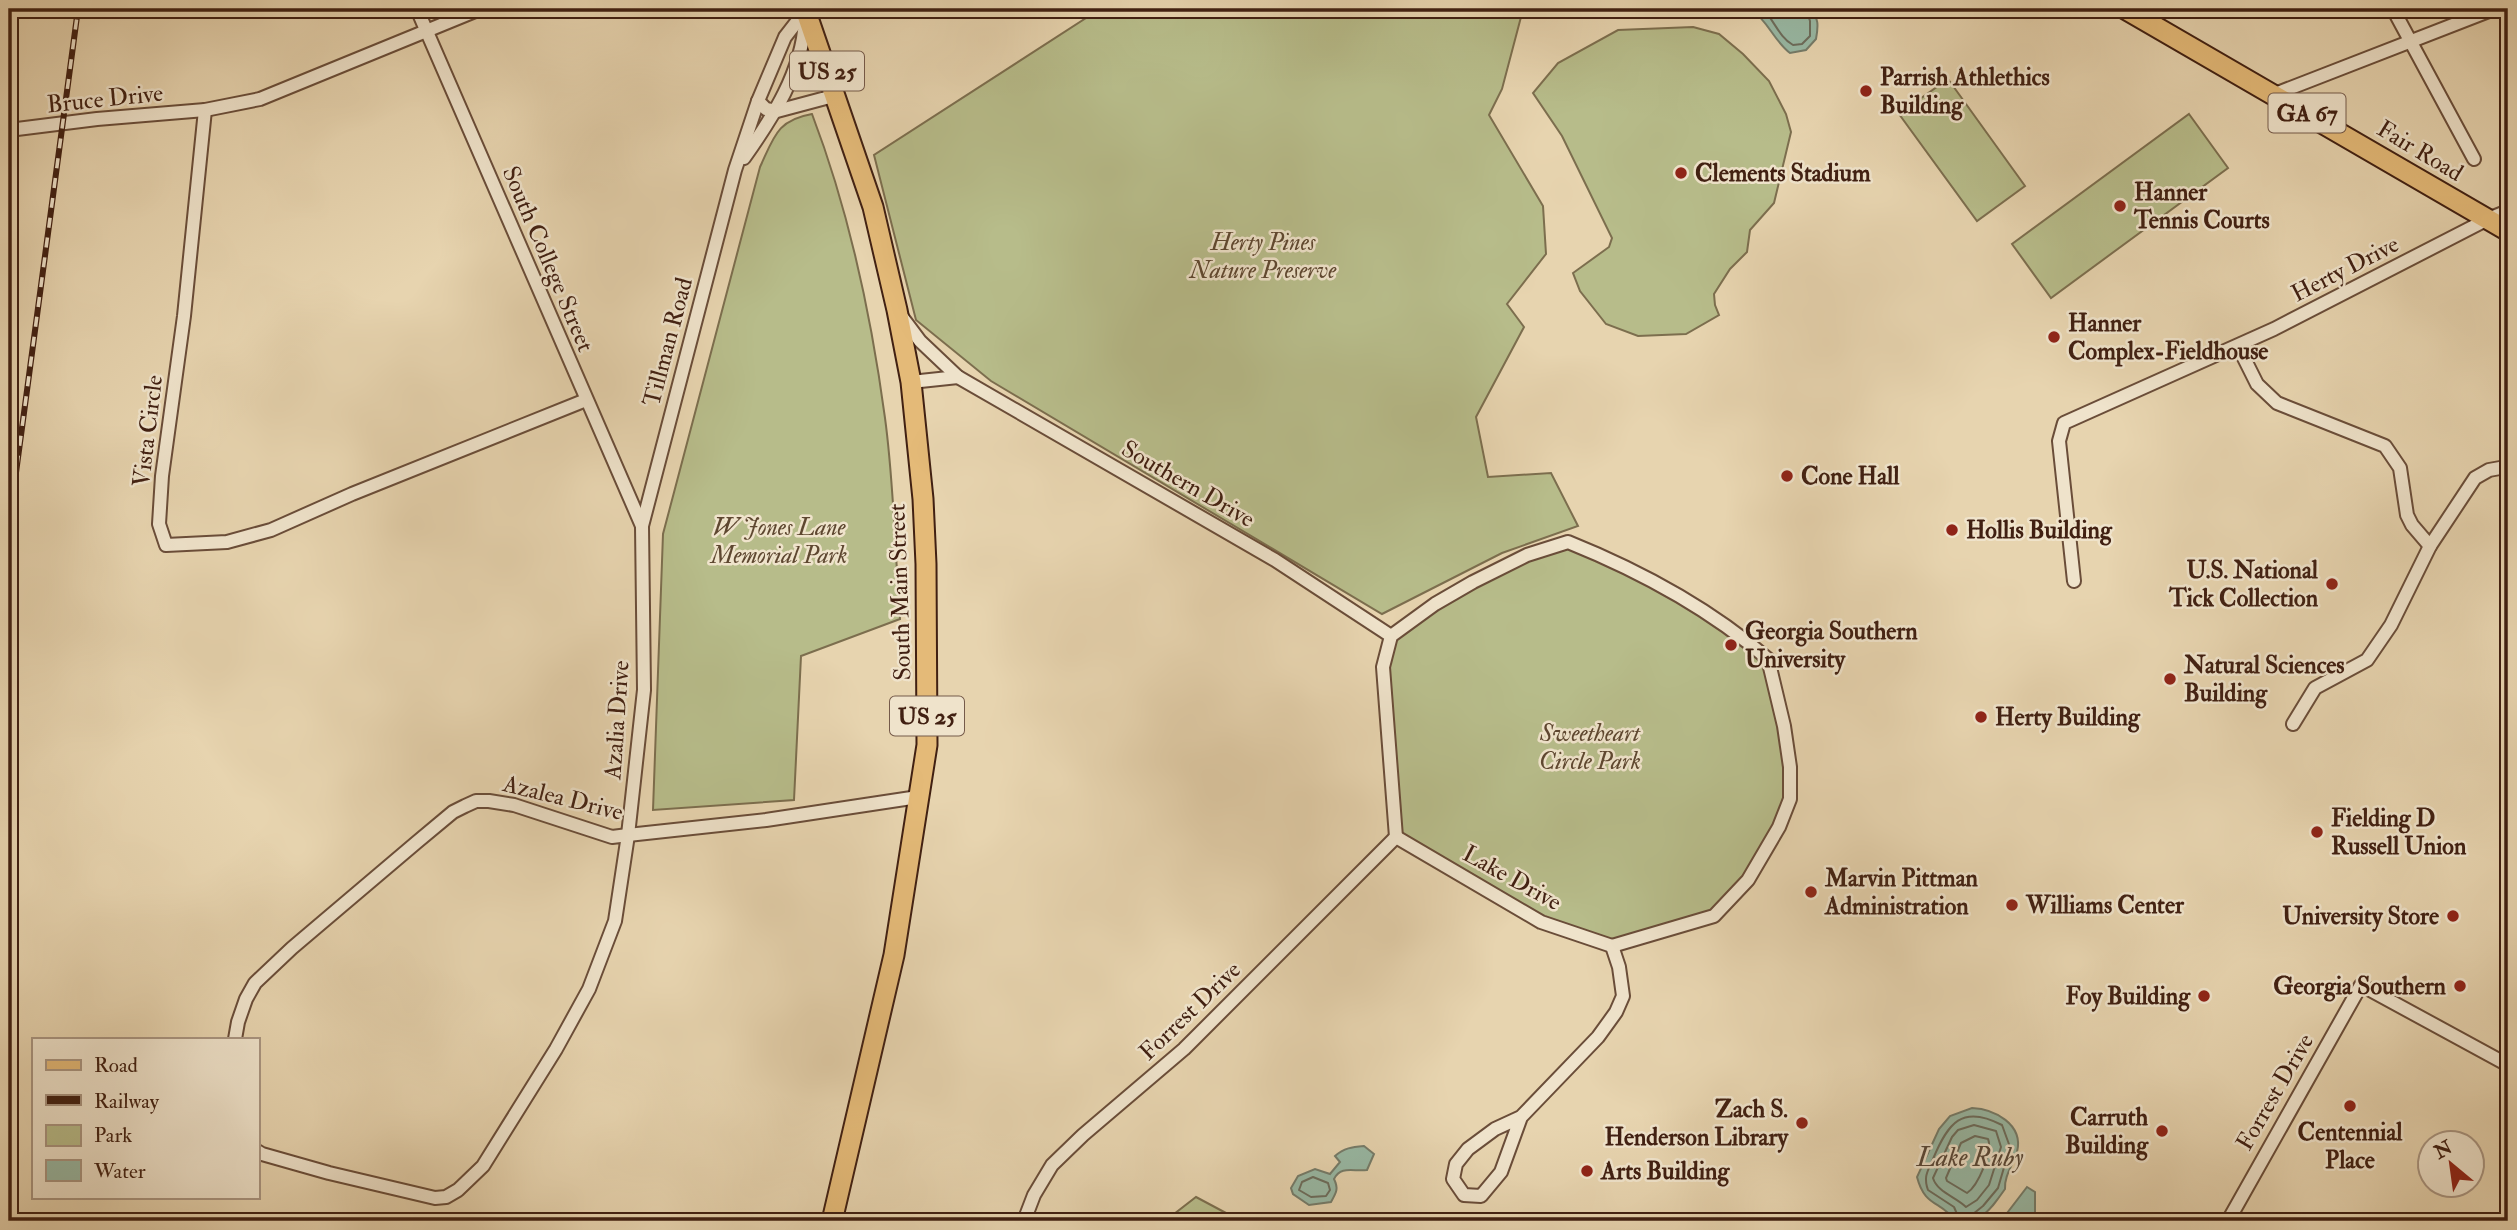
<svg xmlns="http://www.w3.org/2000/svg" width="2517" height="1230" font-family="'IM FELL Double Pica',serif">
  <rect width="100%" height="100%" fill="#e7d4af"/>
  <filter id="stains"><feTurbulence type="fractalNoise" baseFrequency=".00286" numOctaves="4"/><feColorMatrix values="0 0 0 0 .2 0 0 0 0 .09 0 0 0 0 .02 0 0 0 .5 -.17"/></filter>
  <radialGradient id="worn" r=".72"><stop offset=".6" stop-color="#630" stop-opacity="0"/><stop offset="1" stop-color="#630" stop-opacity=".3"/></radialGradient>
  <!-- green -->
  <g fill="#b7bc8a" stroke="#7c6e4e" stroke-width="2">
    <path d="M1100 9H1506L1521 17 1502 89 1489 115 1543 206 1546 254 1507 304 1524 327 1476 417 1488 477 1551 473 1578 526 1502 553 1382 614 991 381 916 320 874 155Z"/>
    <path d="M1693 27 1719 34 1743 54 1769 81 1786 114 1791 132 1774 203 1750 230 1747 252 1730 269 1714 294 1715 305 1719 315 1686 334 1638 336 1606 324 1580 291 1573 273 1609 247 1612 238 1562 136 1533 93 1558 63 1618 30Z"/>
    <path d="M1948 79 2025 186 1977 221 1899 114Z"/>
    <path d="M812 114C849 211 871 314 885 418 894 484 895 552 900 619L801 656 794 800 653 810 663 534 760 167C774 137 777 120 812 114Z"/>
    <path d="M2189 114 2228 168 2051 298 2012 244Z"/>
    <path d="M1568 542 1635 572 1768 659 1790 767 1779 827 1714 916 1612 946 1541 922 1396 837 1383 667 1391 636 1435 604Z"/>
    <path d="M1196 1197 1241 1221H1165Z"/>
  </g>
  <!-- water -->
  <g fill="#98b9a5" stroke="#757c6a" stroke-width="2">
    <path d="M1751 9H1808C1820 15 1818 28 1816 39L1806 50 1790 53C1774 41 1768 21 1751 9Z"/>
    <path d="M1972 1108C1994 1109 2024 1124 2017 1152 2013 1165 2004 1176 2005 1189 1988 1213 1984 1220 1955 1221 1941 1200 1925 1208 1917 1177L1939 1129 1950 1116Z"/>
    <path d="M1364 1146 1374 1154 1367 1170C1354 1172 1341 1165 1334 1179 1339 1189 1336 1193 1331 1202L1309 1205 1293 1194 1291 1188 1298 1176 1315 1169 1330 1174 1340 1162 1335 1156C1344 1148 1352 1147 1364 1146Z"/>
    <path d="M2027 1187 2035 1192V1221H2001Z"/>
  </g>
  <g fill="none" stroke-linecap="round" stroke-linejoin="round">
    <!-- shore -->
    <g stroke="#6c6c5c" stroke-width="2">
      <path d="M1763 9C1774 20 1779 37 1793 45L1802 44 1810 36V21L1806 9"/>
      <path d="M1974 1125 1996 1131 2001 1147 1989 1185 1977 1200 1966 1207C1956 1197 1937 1192 1933 1178L1952 1137 1958 1130Z"/>
      <path d="M1975 1136 1988 1139C1993 1151 1978 1186 1967 1193L1947 1181 1946 1178 1961 1143Z"/>
      <path d="M1313 1177 1328 1183 1330 1190 1326 1196 1311 1197 1299 1190 1302 1182Z"/>
      <path d="M1960 1221 1954 1207 1928 1190C1923 1176 1928 1171 1933 1159 1948 1123 1962 1104 2002 1125L2010 1147 1998 1188 1983 1206 1973 1214 1971 1221"/>
    </g>
    <defs>
      <g id="minor">
        <path d="M417 9 642 526"/>
        <path d="M2393 9 2474 159"/>
        <path d="M806 10 785 37 758 101 735 170 642 526 644 690 628 835 766 820 918 797"/>
        <path d="M2275 94 2494 9"/>
        <path d="M758 101 766 109 777 111 837 95"/>
        <path d="M205 110 184 316 162 476 159 524 166 545 227 542 271 530 352 494 586 400"/>
        <path d="M9 130 97 119 205 110 260 99 480 9"/>
        <path d="M744 158C773 117 802 72 805 21"/>
        <path d="M902 317 920 341 958 377 1275 560 1391 636"/>
        <path d="M2238 346 2257 384 2277 403 2385 446 2400 468 2407 515 2412 525 2430 546"/>
        <path d="M911 382 958 377"/>
        <path d="M2074 581 2059 441 2064 423 2274 329 2488 219 2508 211"/>
        <path d="M2293 724 2315 688 2367 660 2391 625 2430 546 2475 478 2489 470 2500 468 2508 470"/>
        <path d="M1396 837 1383 667 1391 636 1435 604 1473 582 1527 555 1568 542C1640 571 1709 608 1768 659L1784 726 1790 767V799L1779 827 1748 880 1714 916 1612 946"/>
        <path d="M1396 837 1541 922 1612 946"/>
        <path d="M235 1039 238 1022 246 999 255 983 292 948 417 842 453 812 465 806 476 801H489L514 805 612 837 628 835 615 921 589 989 556 1049 483 1166 458 1190 446 1197 435 1198 329 1173 262 1154 257 1151"/>
        <path d="M1521 1117 1501 1172 1481 1196 1464 1195 1453 1179 1456 1164 1468 1149 1495 1129 1521 1117 1598 1037 1616 1012 1623 996 1619 967 1612 946"/>
        <path d="M1024 1221 1034 1195 1052 1165 1083 1135 1184 1049 1396 837"/>
        <path d="M2228 1221 2361 985 2508 1065"/>
      </g>
      <g id="primary">
        <path d="M805 9 873 207 897 310 911 382 923 499 926 564 927 745 894 955 832 1221"/>
        <path d="M2125 9 2508 231"/>
      </g>
    </defs>
    <!-- minor casing -->
    <use href="#minor" stroke="#6a4d39" stroke-width="16"/>
    <!-- primary casing -->
    <use href="#primary" stroke="#412012" stroke-width="23"/>
    <!-- minor -->
    <use href="#minor" stroke="#efe3cb" stroke-width="12"/>
    <!-- primary -->
    <use href="#primary" stroke="#e4ba78" stroke-width="19"/>
    <defs>
      <path id="rail" d="M9 525 78 9"/>
    </defs>
    <!-- rail casing -->
    <use href="#rail" stroke="#412012" stroke-width="6"/>
    <!-- rail -->
    <use href="#rail" stroke="#efe3cb" stroke-width="3.5" stroke-dasharray="10" stroke-linecap="butt"/>
  </g>
  <!-- markers -->
  <g fill="#8f2418" stroke="#efe3cb" stroke-width="2.5">
    <circle cx="1866" cy="91" r="7"/>
    <circle cx="1681" cy="173" r="7"/>
    <circle cx="2120" cy="206" r="7"/>
    <circle cx="2054" cy="337" r="7"/>
    <circle cx="1787" cy="476" r="7"/>
    <circle cx="1952" cy="530" r="7"/>
    <circle cx="2332" cy="584" r="7"/>
    <circle cx="1731" cy="645" r="7"/>
    <circle cx="2170" cy="679" r="7"/>
    <circle cx="1981" cy="717" r="7"/>
    <circle cx="2317" cy="832" r="7"/>
    <circle cx="1811" cy="892" r="7"/>
    <circle cx="2012" cy="905" r="7"/>
    <circle cx="2453" cy="916" r="7"/>
    <circle cx="2460" cy="986" r="7"/>
    <circle cx="2204" cy="996" r="7"/>
    <circle cx="2350" cy="1106" r="7"/>
    <circle cx="1802" cy="1123" r="7"/>
    <circle cx="2162" cy="1131" r="7"/>
    <circle cx="1587" cy="1171" r="7"/>
  </g>
  <g text-anchor="middle" dominant-baseline="central" stroke-width="5" stroke-linejoin="round" paint-order="stroke">
    <!-- shield labels -->
    <g fill="#efe3cb" stroke="#755a4a" stroke-width="2">
      <rect x="790" y="51.5" width="74" height="39" rx="5"/>
      <rect x="2268.5" y="93.5" width="77" height="39" rx="5"/>
      <rect x="890" y="696.5" width="74" height="39" rx="5"/>
    </g>
    <g font-size="23" font-weight="bold" fill="#412012">
      <text x="827" y="71">US 25</text>
      <text x="2307" y="113">GA 67</text>
      <text x="927" y="716">US 25</text>
    </g>
    <!-- poi labels -->
    <g font-size="24" font-weight="bold" fill="#412012" stroke="#efe3cb" text-anchor="start">
      <text x="1880" y="77">Parrish Athlethics<tspan x="1880" dy="28">Building</tspan></text>
      <text x="1695" y="173">Clements Stadium</text>
      <text x="2134" y="192">Hanner<tspan x="2134" dy="28">Tennis Courts</tspan></text>
      <text x="2068" y="323">Hanner<tspan x="2068" dy="28">Complex-Fieldhouse</tspan></text>
      <text x="1801" y="476">Cone Hall</text>
      <text x="1966" y="530">Hollis Building</text>
      <text x="2318" y="570" text-anchor="end">U.S. National<tspan x="2318" dy="28">Tick Collection</tspan></text>
      <text x="1745" y="631">Georgia Southern<tspan x="1745" dy="28">University</tspan></text>
      <text x="2184" y="665">Natural Sciences<tspan x="2184" dy="28">Building</tspan></text>
      <text x="1995" y="717">Herty Building</text>
      <text x="2331" y="818">Fielding D<tspan x="2331" dy="28">Russell Union</tspan></text>
      <text x="1825" y="878">Marvin Pittman<tspan x="1825" dy="28">Administration</tspan></text>
      <text x="2026" y="905">Williams Center</text>
      <text x="2439" y="916" text-anchor="end">University Store</text>
      <text x="2446" y="986" text-anchor="end">Georgia Southern</text>
      <text x="2190" y="996" text-anchor="end">Foy Building</text>
      <text x="1788" y="1109" text-anchor="end">Zach S.<tspan x="1788" dy="28">Henderson Library</tspan></text>
      <text x="2148" y="1117" text-anchor="end">Carruth<tspan x="2148" dy="28">Building</tspan></text>
      <text x="2350" y="1132" text-anchor="middle">Centennial<tspan x="2350" dy="28">Place</tspan></text>
      <text x="1601" y="1171">Arts Building</text>
    </g>
    <!-- street labels -->
    <g font-size="24" fill="#412012" stroke="#efe3cb">
      <text transform="translate(105 99) rotate(-6)">Bruce Drive</text>
      <text transform="translate(2420 151) rotate(31)">Fair Road</text>
      <text transform="translate(548 259) rotate(67)">South College Street</text>
      <text transform="translate(2345 269) rotate(-27)">Herty Drive</text>
      <text transform="translate(668 342) rotate(-75)">Tillman Road</text>
      <text transform="translate(148 431) rotate(-83)">Vista Circle</text>
      <text transform="translate(1188 484) rotate(30)">Southern Drive</text>
      <text transform="translate(900 592) rotate(-92)">South Main Street</text>
      <text transform="translate(617 720) rotate(-86)">Azalia Drive</text>
      <text transform="translate(563 798) rotate(14)">Azalea Drive</text>
      <text transform="translate(1512 878) rotate(29)">Lake Drive</text>
      <text transform="translate(1190 1011) rotate(-44)">Forrest Drive</text>
      <text transform="translate(2275 1092) rotate(-60)">Forrest Drive</text>
    </g>
    <!-- park labels -->
    <g font-size="24" font-style="italic" fill="#5e4730" stroke="#efe3cb">
      <text x="1263" y="242">Herty Pines<tspan x="1263" dy="28">Nature Preserve</tspan></text>
      <text x="779" y="527">W Jones Lane<tspan x="779" dy="28">Memorial Park</tspan></text>
      <text x="1590" y="733">Sweetheart<tspan x="1590" dy="28">Circle Park</tspan></text>
    </g>
    <!-- water labels -->
    <g font-size="26" font-style="italic" fill="#574637" stroke="#efe3cb">
      <text x="1970" y="1158">Lake Ruby</text>
    </g>
  </g>
  <!-- margin -->
  <rect width="2517" height="1230" fill="none" stroke="#e7d4af" stroke-width="35"/>
  <rect x="10" y="10" width="2496" height="1209" fill="none" stroke="#412012" stroke-width="3.5"/>
  <rect x="18" y="18" width="2482" height="1195" fill="none" stroke="#412012" stroke-width="2"/>
  <!-- legend -->
  <rect x="32" y="1038" width="228" height="161" fill="#efe3cb" stroke="#a99581" stroke-width="2"/>
  <rect x="46" y="1060" width="35" height="10" fill="#e4ba78" stroke="#a99581" stroke-width="2"/>
  <text x="94" y="1072" font-size="21" fill="#412012">Road</text>
  <rect x="46" y="1095" width="35" height="10" fill="#412012" stroke="#a99581" stroke-width="2"/>
  <text x="94" y="1108" font-size="21" fill="#412012">Railway</text>
  <rect x="46" y="1125" width="35" height="21" fill="#b7bc8a" stroke="#a99581" stroke-width="2"/>
  <text x="94" y="1142" font-size="21" fill="#412012">Park</text>
  <rect x="46" y="1160" width="35" height="21" fill="#98b9a5" stroke="#a99581" stroke-width="2"/>
  <text x="94" y="1178" font-size="21" fill="#412012">Water</text>
  <!-- north arrow -->
  <g transform="translate(2451 1164) rotate(331)"><circle r="33" fill="#efe3cb" stroke="#a99581" stroke-width="2"/>
  <path d="M0-5L12 26L0 18L-12 26Z" fill="#8f2418"/>
  <text y="-10" font-size="19" font-weight="bold" text-anchor="middle" fill="#412012">N</text>
  </g>
  <rect width="100%" height="100%" filter="url(#stains)"/>
  <rect width="100%" height="100%" fill="url(#worn)"/>
</svg>
